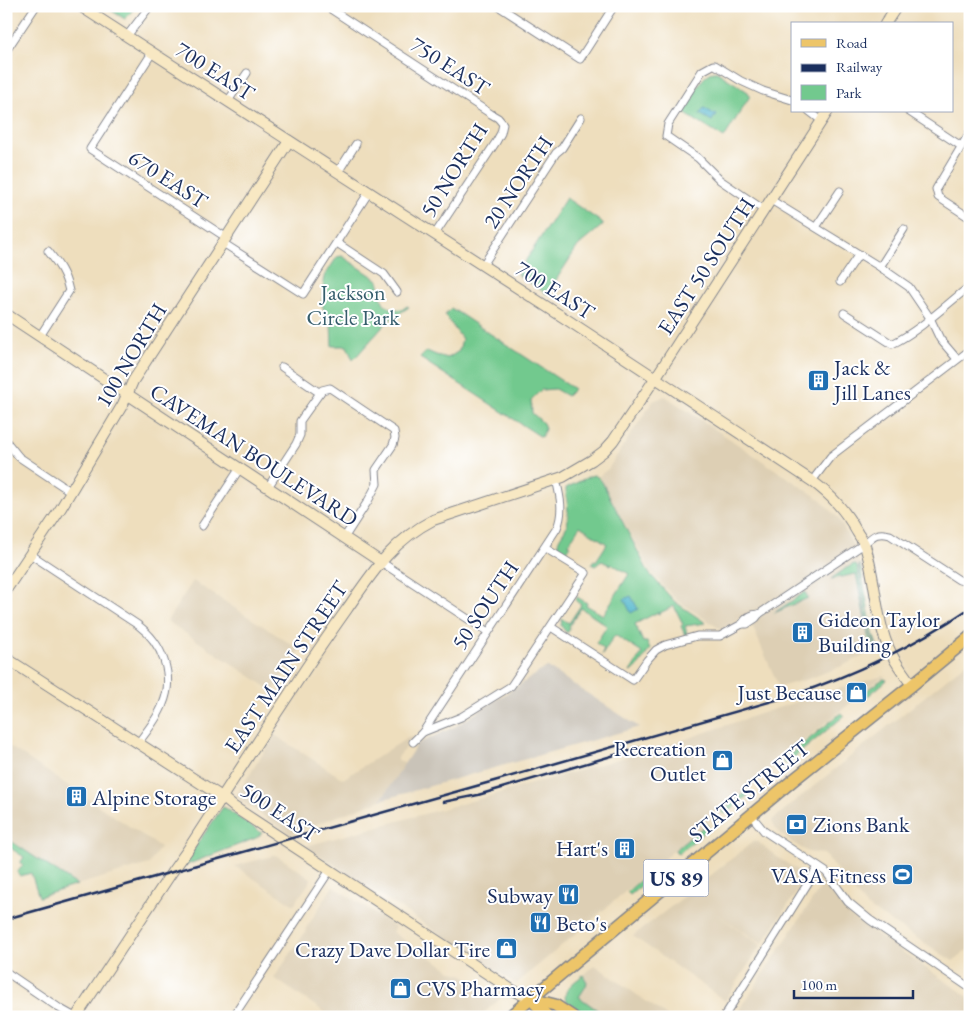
<svg xmlns="http://www.w3.org/2000/svg" width="976" height="1023" font-family="'EB Garamond',serif">
  <rect width="100%" height="100%" fill="#fff"/>
  <filter id="ink" filterUnits="userSpaceOnUse"><feTurbulence type="fractalNoise" baseFrequency=".02" numOctaves="2"/><feDisplacementMap in="SourceGraphic" scale="10" xChannelSelector="R" yChannelSelector="G"/><feConvolveMatrix kernelMatrix="1 2 1 2 8 2 1 2 1" color-interpolation-filters="sRGB"/></filter>
  <filter id="wash" filterUnits="userSpaceOnUse"><feTurbulence type="fractalNoise" baseFrequency=".0096" numOctaves="4" result="noise"/><feDisplacementMap in="SourceGraphic" scale="20" xChannelSelector="R" yChannelSelector="G"/><feGaussianBlur stdDeviation="1.12" result="paint"/><feColorMatrix in="noise" values="0 0 0 0 0 0 0 0 0 0 0 0 0 0 0 0 0 1.4 0 .05"/><feComposite in="paint" operator="in"/></filter>
  <g filter="url(#wash)">
    <rect width="100%" height="100%" fill="#eedebd"/>
    <!-- built -->
    <g fill="#ddcfb4">
      <path d="M665 396 821 500 839 519 852 543 860 566 872 630 878 649 842 666 808 679 779 687 747 614 722 630 676 600 651 572 599 476 608 469 653 401Z"/>
      <path d="M193 581 300 650 273 691 167 621Z"/>
      <path d="M970 660V948L953 961 866 906 824 854 808 852 788 840 775 828 772 820Z"/>
      <path d="M883 676 886 677 880 679 800 744 516 984 306 846 468 802 671 744 813 696Z"/>
      <path d="M275 735 343 779 409 737 412 738 397 759 405 764 381 800 290 834 240 800 237 797V794Z"/>
      <path d="M6 744 160 847 149 864 77 885 6 838Z"/>
      <path d="M754 841 758 842 777 857 807 876 762 944 713 912 761 945 725 1001 633 936 686 895Z"/>
      <path d="M276 855 311 878V880L294 905 235 866Z"/>
      <path d="M822 885 851 917 970 998V1017H735Z"/>
      <path d="M333 886 395 927 392 932 453 972 464 975 493 995 502 997 479 1017H332L326 1013 274 978 306 931 305 930Z"/>
      <path d="M595 965 668 1017H589L568 1003 565 996 568 989Z"/>
    </g>
    <!-- industrial -->
    <path fill="#c9c3b8" d="M547 667 639 727 381 800 417 744 456 726Z"/>
    <!-- green -->
    <g fill="#72c98e" stroke="#467c76">
      <path d="M104 6H136L125 19Z"/>
      <path d="M717 72 748 92 750 96 724 138 684 113C688 104 701 77 709 74 711 72 714 72 717 72Z"/>
      <path d="M566 198 604 224 578 246 547 294 517 274Z"/>
      <path d="M342 256 378 280C382 293 378 307 396 309 400 310 404 309 407 306L409 307 389 320 353 360 347 346H332L331 323 323 308 322 299 324 295V288L323 282 324 277 337 257Z"/>
      <path d="M451 308 574 389 567 396 555 389 541 390 531 400 532 413 543 423 545 429 541 437 420 358 427 351 436 355 448 358 459 351 462 339 445 315Z"/>
      <path d="M594 475 599 478 602 482 649 573 675 602 706 623 685 626 687 634 685 635 681 626 683 624 674 606 658 614V612L635 624 643 642H647L650 650C643 657 639 669 630 672L642 653 615 635 602 655 604 649 596 643 607 626 581 608 569 626 570 628 567 633 561 626 562 619 569 623 581 605 575 600 577 597 587 603 586 605 603 615 629 574 612 564 610 565 602 561 595 566 591 564 594 560 596 561 607 544 580 526 569 543 570 546 565 553C562 551 559 549 558 544 558 537 565 532 567 525 570 513 566 500 566 488L590 476Z"/>
      <path d="M854 564 857 566 867 627 875 650 867 654 864 647 870 645 856 574 831 579 845 569Z"/>
      <path d="M860 564 872 630 878 649H877L869 627 859 568Z"/>
      <path d="M805 592 808 598 774 613Z"/>
      <path d="M884 679 887 680 868 696 867 695 865 697 863 694 880 681Z"/>
      <path d="M841 713 844 716 786 764 782 761Z"/>
      <path d="M746 792 748 795 725 814 721 812Z"/>
      <path d="M223 807 262 833 256 838 181 867Z"/>
      <path d="M707 824 708 829 678 854 675 850Z"/>
      <path d="M6 838 77 885 39 897 31 873 20 876 17 873 23 865 20 863 24 857 9 847 6 851Z"/>
      <path d="M646 875 649 879 630 895 627 892Z"/>
      <path d="M583 975 587 982 586 986 579 997 607 1017H589L566 1001C562 989 575 982 583 975Z"/>
    </g>
    <!-- water -->
    <g fill="#4db5cb" stroke="#347294">
      <path d="M704 108 714 114 716 113 717 115 716 117H714L712 121 700 114Z"/>
      <path d="M631 596 638 609 631 613 624 599Z"/>
    </g>
  </g>
  <g filter="url(#ink)">
    <g fill="none" stroke-linecap="round" stroke-linejoin="round">
      <defs>
        <g id="street">
          <path d="M326 6 491 114 498 118 503 124 501 133 496 142 435 234"/>
          <path d="M498 6 580 59 614 6"/>
          <path d="M127 36 150 6"/>
          <path d="M6 51 36 6"/>
          <path d="M152 53 90 149 227 238"/>
          <path d="M228 101 247 73"/>
          <path d="M809 111 822 121"/>
          <path d="M908 111 961 146"/>
          <path d="M970 132 936 189 938 197 970 218"/>
          <path d="M338 172 356 144"/>
          <path d="M771 200 880 267 909 287 930 318 940 339 957 359"/>
          <path d="M764 210 720 180 698 158 679 145 666 136 668 124 702 71 713 65H715L741 81 763 91 792 100"/>
          <path d="M816 227 840 191"/>
          <path d="M223 243 303 294 369 192"/>
          <path d="M337 243 384 274 397 292"/>
          <path d="M483 265 556 153 562 148 581 118"/>
          <path d="M880 267 904 229"/>
          <path d="M840 282 859 254"/>
          <path d="M844 313 892 344C919 331 946 305 970 286"/>
          <path d="M40 336 69 291C65 273 59 265 48 251"/>
          <path d="M282 367 320 393"/>
          <path d="M6 441 19 457 70 491"/>
          <path d="M812 481 831 456 970 350"/>
          <path d="M268 487 296 444 300 435V421L322 390 330 388 394 431 395 438 393 445 376 470 377 484 368 501 344 538"/>
          <path d="M202 526 240 468"/>
          <path d="M30 554 138 625C162 643 175 675 163 704 158 718 147 731 138 743"/>
          <path d="M381 562 488 632"/>
          <path d="M742 624C746 617 752 614 759 614"/>
          <path d="M551 627 633 680 647 660 656 650 665 645 697 636H720L742 624H747L756 618 759 614 864 544C873 536 877 531 890 535L959 580 963 581H970"/>
          <path d="M423 732 461 717 511 686 586 573 545 548"/>
          <path d="M413 742 423 732 557 528C564 511 560 496 556 479"/>
          <path d="M751 815 764 831 826 872 848 902 870 920 970 988"/>
          <path d="M6 972 59 1008 75 1017"/>
          <path d="M233 1017 330 870"/>
          <path d="M724 1017 818 867"/>
        </g>
        <g id="secondary">
          <path d="M80 6 569 321 812 481C832 496 845 510 857 532 860 537 863 541 865 546 874 573 875 604 883 632 888 652 900 669 912 685"/>
          <path d="M885 24 897 6"/>
          <path d="M6 314 381 562"/>
          <path d="M6 590 61 508 123 404 133 381 289 141"/>
          <path d="M6 658 222 797 234 807 512 990 531 999"/>
          <path d="M76 1017 172 872 187 851C224 794 260 738 297 682 313 657 330 633 347 609 372 573 392 541 433 520L563 477 592 460 604 451 613 441 656 377 828 111"/>
        </g>
        <g id="primary">
          <path d="M531 999 555 1005 573 1017"/>
          <path d="M531 999 548 1017"/>
          <path d="M509 1017 792 781 912 685 970 637"/>
        </g>
      </defs>
      <!-- street casing -->
      <use href="#street" stroke="#84868e" stroke-width="9"/>
      <!-- secondary casing -->
      <use href="#secondary" stroke="#84868e" stroke-width="12"/>
      <!-- primary casing -->
      <use href="#primary" stroke="#84868e" stroke-width="14"/>
      <!-- street -->
      <use href="#street" stroke="#fff" stroke-width="7"/>
      <!-- secondary -->
      <use href="#secondary" stroke="#f8e8c3" stroke-width="10"/>
      <!-- primary -->
      <use href="#primary" stroke="#edc569" stroke-width="11"/>
      <!-- rail -->
      <g stroke="#1b2f5e" stroke-width="2.5">
        <path d="M443 802 478 795 639 748"/>
        <path d="M6 919 494 781 790 696C854 675 914 646 970 608"/>
      </g>
    </g>
  </g>
  <!-- icons -->
  <defs>
    <symbol id="building-square" viewBox="-11 -11 22 22"><rect x="-9" y="-9" width="18" height="18" rx="4" fill="#1f6fb2" stroke="#fff"/><path d="M-4-6H4V6H1V3H-1V6H-4ZM-2.5-4.3h1.7v1.8h-1.7ZM.8-4.3h1.7v1.8H.8ZM-2.5-1h1.7V.8h-1.7ZM.8-1h1.7V.8H.8Z" fill="#fff"/></symbol>
    <symbol id="shop-square" viewBox="-11 -11 22 22"><rect x="-9" y="-9" width="18" height="18" rx="4" fill="#1f6fb2" stroke="#fff"/><path d="M-5-2.5h2.3a2.7 3.5 0 0 1 5.4 0H5L5.5 6h-11ZM-1.5-2.5h3a1.5 2.3 0 0 0-3 0Z" fill="#fff"/></symbol>
    <symbol id="bank-square" viewBox="-11 -11 22 22"><rect x="-9" y="-9" width="18" height="18" rx="4" fill="#1f6fb2" stroke="#fff"/><path d="M-6-4H6V4H-6ZM0-2.3a2.3 2.3 0 1 0 0 4.6a2.3 2.3 0 1 0 0-4.6Z" fill="#fff"/></symbol>
    <symbol id="stadium-square" viewBox="-11 -11 22 22"><rect x="-9" y="-9" width="18" height="18" rx="4" fill="#1f6fb2" stroke="#fff"/><path d="M0-5a6.5 5 0 1 0 0 10a6.5 5 0 1 0 0-10ZM-3.5-1.8h7v3.6h-7Z" fill="#fff"/></symbol>
    <symbol id="restaurant-square" viewBox="-11 -11 22 22"><rect x="-9" y="-9" width="18" height="18" rx="4" fill="#1f6fb2" stroke="#fff"/><path d="M-5-6h1v4h1v-4h1v4h1v-4h1v5L-1.5 .5V6h-2V.5L-5-1ZM5-6V6H3V1.5H1.5Q1.5-4 5-6Z" fill="#fff"/></symbol>
  </defs>
  <g fill-rule="evenodd">
    <use href="#building-square" x="806" y="368" width="25" height="25"/>
    <use href="#building-square" x="790" y="620" width="25" height="25"/>
    <use href="#shop-square" x="844" y="680" width="25" height="25"/>
    <use href="#shop-square" x="710" y="748" width="25" height="25"/>
    <use href="#building-square" x="64" y="784" width="25" height="25"/>
    <use href="#bank-square" x="784" y="812" width="25" height="25"/>
    <use href="#building-square" x="612" y="836" width="25" height="25"/>
    <use href="#stadium-square" x="890" y="862" width="25" height="25"/>
    <use href="#restaurant-square" x="556" y="882" width="25" height="25"/>
    <use href="#restaurant-square" x="528" y="910" width="25" height="25"/>
    <use href="#shop-square" x="494" y="936" width="25" height="25"/>
    <use href="#shop-square" x="388" y="976" width="25" height="25"/>
  </g>
  <g text-anchor="middle" dominant-baseline="central" stroke-width="4" stroke-linejoin="round" paint-order="stroke">
    <!-- shield labels -->
    <rect fill="#fff" stroke="#5f6d8e" stroke-width="1" x="643.5" y="859.5" width="65" height="37" rx="4"/>
    <g font-size="21" font-weight="bold" fill="#1b2f5e">
      <text x="676" y="878">US 89</text>
    </g>
    <!-- street labels -->
    <g font-size="22" fill="#1b2f5e" stroke="#fff">
      <text transform="translate(450 66) rotate(33)">750 EAST</text>
      <text transform="translate(215 71) rotate(33)">700 EAST</text>
      <text transform="translate(454 170) rotate(-58)">50 NORTH</text>
      <text transform="translate(168 179) rotate(33)">670 EAST</text>
      <text transform="translate(518 182) rotate(-56)">20 NORTH</text>
      <text transform="translate(706 266) rotate(-57)">EAST 50 SOUTH</text>
      <text transform="translate(555 290) rotate(33)">700 EAST</text>
      <text transform="translate(131 355) rotate(-59)">100 NORTH</text>
      <text transform="translate(254 455) rotate(33)">CAVEMAN BOULEVARD</text>
      <text transform="translate(485 605) rotate(-56)">50 SOUTH</text>
      <text transform="translate(286 667) rotate(-56)">EAST MAIN STREET</text>
      <text transform="translate(749 791) rotate(-39)">STATE STREET</text>
      <text transform="translate(280 812) rotate(34)">500 EAST</text>
    </g>
    <!-- park labels -->
    <g font-size="22" fill="#355d6c" stroke="#fff">
      <text x="353" y="292">Jackson<tspan x="353" dy="25">Circle Park</tspan></text>
    </g>
    <!-- poi labels -->
    <g font-size="22" fill="#1b2f5e" stroke="#fff" text-anchor="start">
      <text x="834" y="367">Jack &amp;<tspan x="834" dy="25">Jill Lanes</tspan></text>
      <text x="818" y="619">Gideon Taylor<tspan x="818" dy="25">Building</tspan></text>
      <text x="841" y="692" text-anchor="end">Just Because</text>
      <text x="706" y="748" text-anchor="end">Recreation<tspan x="706" dy="25">Outlet</tspan></text>
      <text x="92" y="797">Alpine Storage</text>
      <text x="813" y="824">Zions Bank</text>
      <text x="608" y="848" text-anchor="end">Hart's</text>
      <text x="886" y="875" text-anchor="end">VASA Fitness</text>
      <text x="553" y="895" text-anchor="end">Subway</text>
      <text x="556" y="923">Beto's</text>
      <text x="490" y="949" text-anchor="end">Crazy Dave Dollar Tire</text>
      <text x="416" y="988">CVS Pharmacy</text>
    </g>
  </g>
  <!-- margin -->
  <rect width="976" height="1023" fill="none" stroke="#fff" stroke-width="25"/>
  <!-- legend -->
  <rect x="791" y="22" width="162" height="90" fill="#ffffff" stroke="#a4acbf"/>
  <rect x="801" y="39" width="25" height="8" fill="#edc569" stroke="#a4acbf"/>
  <text x="836" y="48" font-size="15" fill="#1b2f5e">Road</text>
  <rect x="801" y="64" width="25" height="8" fill="#1b2f5e" stroke="#a4acbf"/>
  <text x="836" y="72" font-size="15" fill="#1b2f5e">Railway</text>
  <rect x="801" y="85" width="25" height="15" fill="#72c98e" stroke="#a4acbf"/>
  <text x="836" y="98" font-size="15" fill="#1b2f5e">Park</text>
  <!-- scale -->
  <path d="M794 990v8h119v-8" fill="none" stroke="#1b2f5e" stroke-width="2.5"/>
  <text x="801" y="990" font-size="15" fill="#1b2f5e" stroke="#ffffff" stroke-width="4" paint-order="stroke">100 m</text>
</svg>
